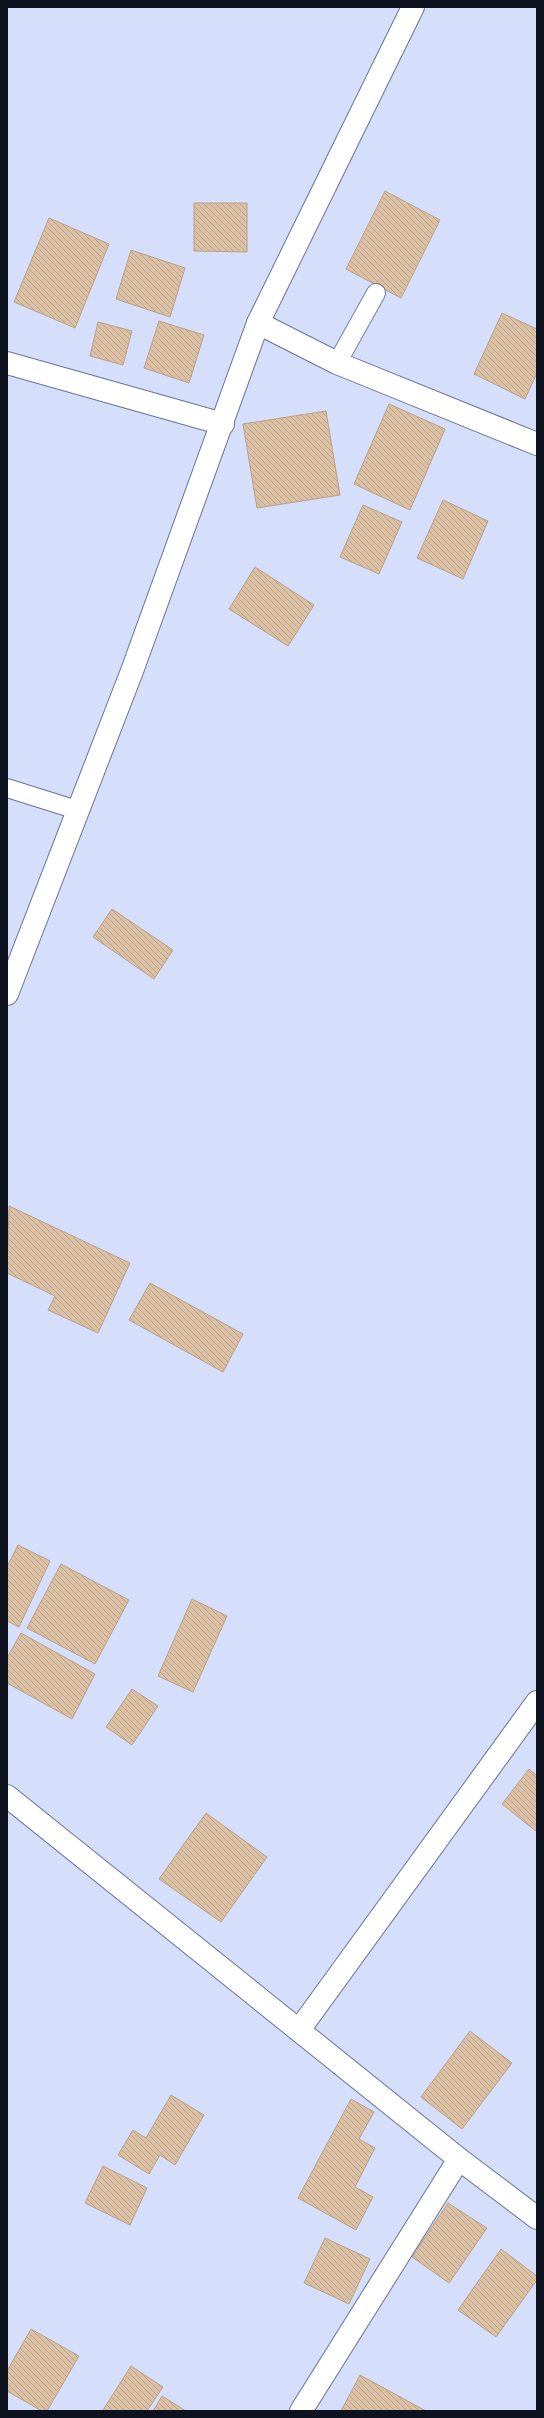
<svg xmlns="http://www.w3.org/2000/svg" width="544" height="2418" font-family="Roboto,sans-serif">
  <defs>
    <pattern id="building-back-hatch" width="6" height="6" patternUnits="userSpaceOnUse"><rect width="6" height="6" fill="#dbc0a4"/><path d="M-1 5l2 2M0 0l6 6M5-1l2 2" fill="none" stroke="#bba48d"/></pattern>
  </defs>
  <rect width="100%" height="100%" fill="#d5dffb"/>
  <!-- building -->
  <g fill="url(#building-back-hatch)" stroke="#bba086">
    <path d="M385 191 440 220 401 298 346 269Z"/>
    <path d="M194 203H247V252L194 251Z"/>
    <path d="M49 218 109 244 75 328 14 302Z"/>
    <path d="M131 250 185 268 170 317 116 299Z"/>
    <path d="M502 313 537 329V373L525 399 474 374Z"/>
    <path d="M159 321 204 335 189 383 144 368Z"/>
    <path d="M98 322 132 331 123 365 90 356Z"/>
    <path d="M389 404 445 429 410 510 354 484Z"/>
    <path d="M326 411 340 495 257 508 243 424Z"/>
    <path d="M443 500 488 521 463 579 417 558Z"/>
    <path d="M363 505 402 522 379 574 340 557Z"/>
    <path d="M255 567 314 605 288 646 229 609Z"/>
    <path d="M112 909 173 950 154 979 93 937Z"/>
    <path d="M9 1206 130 1263 98 1333 48 1310 55 1296 7 1273Z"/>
    <path d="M150 1283 243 1334 223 1372 129 1320Z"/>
    <path d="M18 1545 50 1561 19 1627 7 1621V1567Z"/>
    <path d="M61 1564 129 1600 95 1664 27 1628Z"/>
    <path d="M192 1599 227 1616 193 1692 158 1676Z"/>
    <path d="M21 1633 95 1674 72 1719 7 1683V1658Z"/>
    <path d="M132 1689 158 1706 132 1745 106 1727Z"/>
    <path d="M529 1769 537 1776V1832L502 1804Z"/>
    <path d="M206 1813 267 1857 221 1922 159 1879Z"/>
    <path d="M470 2031 512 2063 462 2129 421 2097Z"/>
    <path d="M171 2095 204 2115 175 2165 160 2155 149 2174 118 2155 133 2130 146 2138Z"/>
    <path d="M351 2099 374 2112 359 2139 375 2148 355 2187 373 2197 356 2230 298 2198Z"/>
    <path d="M103 2166 147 2188 130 2225 85 2203Z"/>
    <path d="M448 2203 487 2228 449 2283 412 2257Z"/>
    <path d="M325 2238 370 2259 349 2304 304 2283Z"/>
    <path d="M501 2249 537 2276V2280L496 2337 458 2310Z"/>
    <path d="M31 2329 79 2356 47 2411H42L7 2391V2371Z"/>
    <path d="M131 2366 163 2387 147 2411H105L103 2410Z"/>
    <path d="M360 2375 426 2411H341Z"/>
    <path d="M162 2396 186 2411H153Z"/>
  </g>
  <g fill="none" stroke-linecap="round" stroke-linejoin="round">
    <defs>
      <g id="service">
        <path d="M337 363 376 293"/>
        <path d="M7 788 77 810"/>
      </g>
      <g id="minor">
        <path d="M258 323 337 363 537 444"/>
        <path d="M7 363 223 424"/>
        <path d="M7 994 132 671 258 323 413 7"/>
        <path d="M7 1796 459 2159 537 2218"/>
        <path d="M299 2030 537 1702"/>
        <path d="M301 2411 459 2159"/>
      </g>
    </defs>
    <!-- service casing -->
    <use href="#service" stroke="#697492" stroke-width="20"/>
    <!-- minor casing -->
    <use href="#minor" stroke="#697492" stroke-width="24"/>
    <!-- service -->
    <use href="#service" stroke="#fff" stroke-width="18"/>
    <!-- minor -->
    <use href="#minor" stroke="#fff" stroke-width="22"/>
  </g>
  <!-- border -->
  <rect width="544" height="2418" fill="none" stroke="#0e121e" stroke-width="16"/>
</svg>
